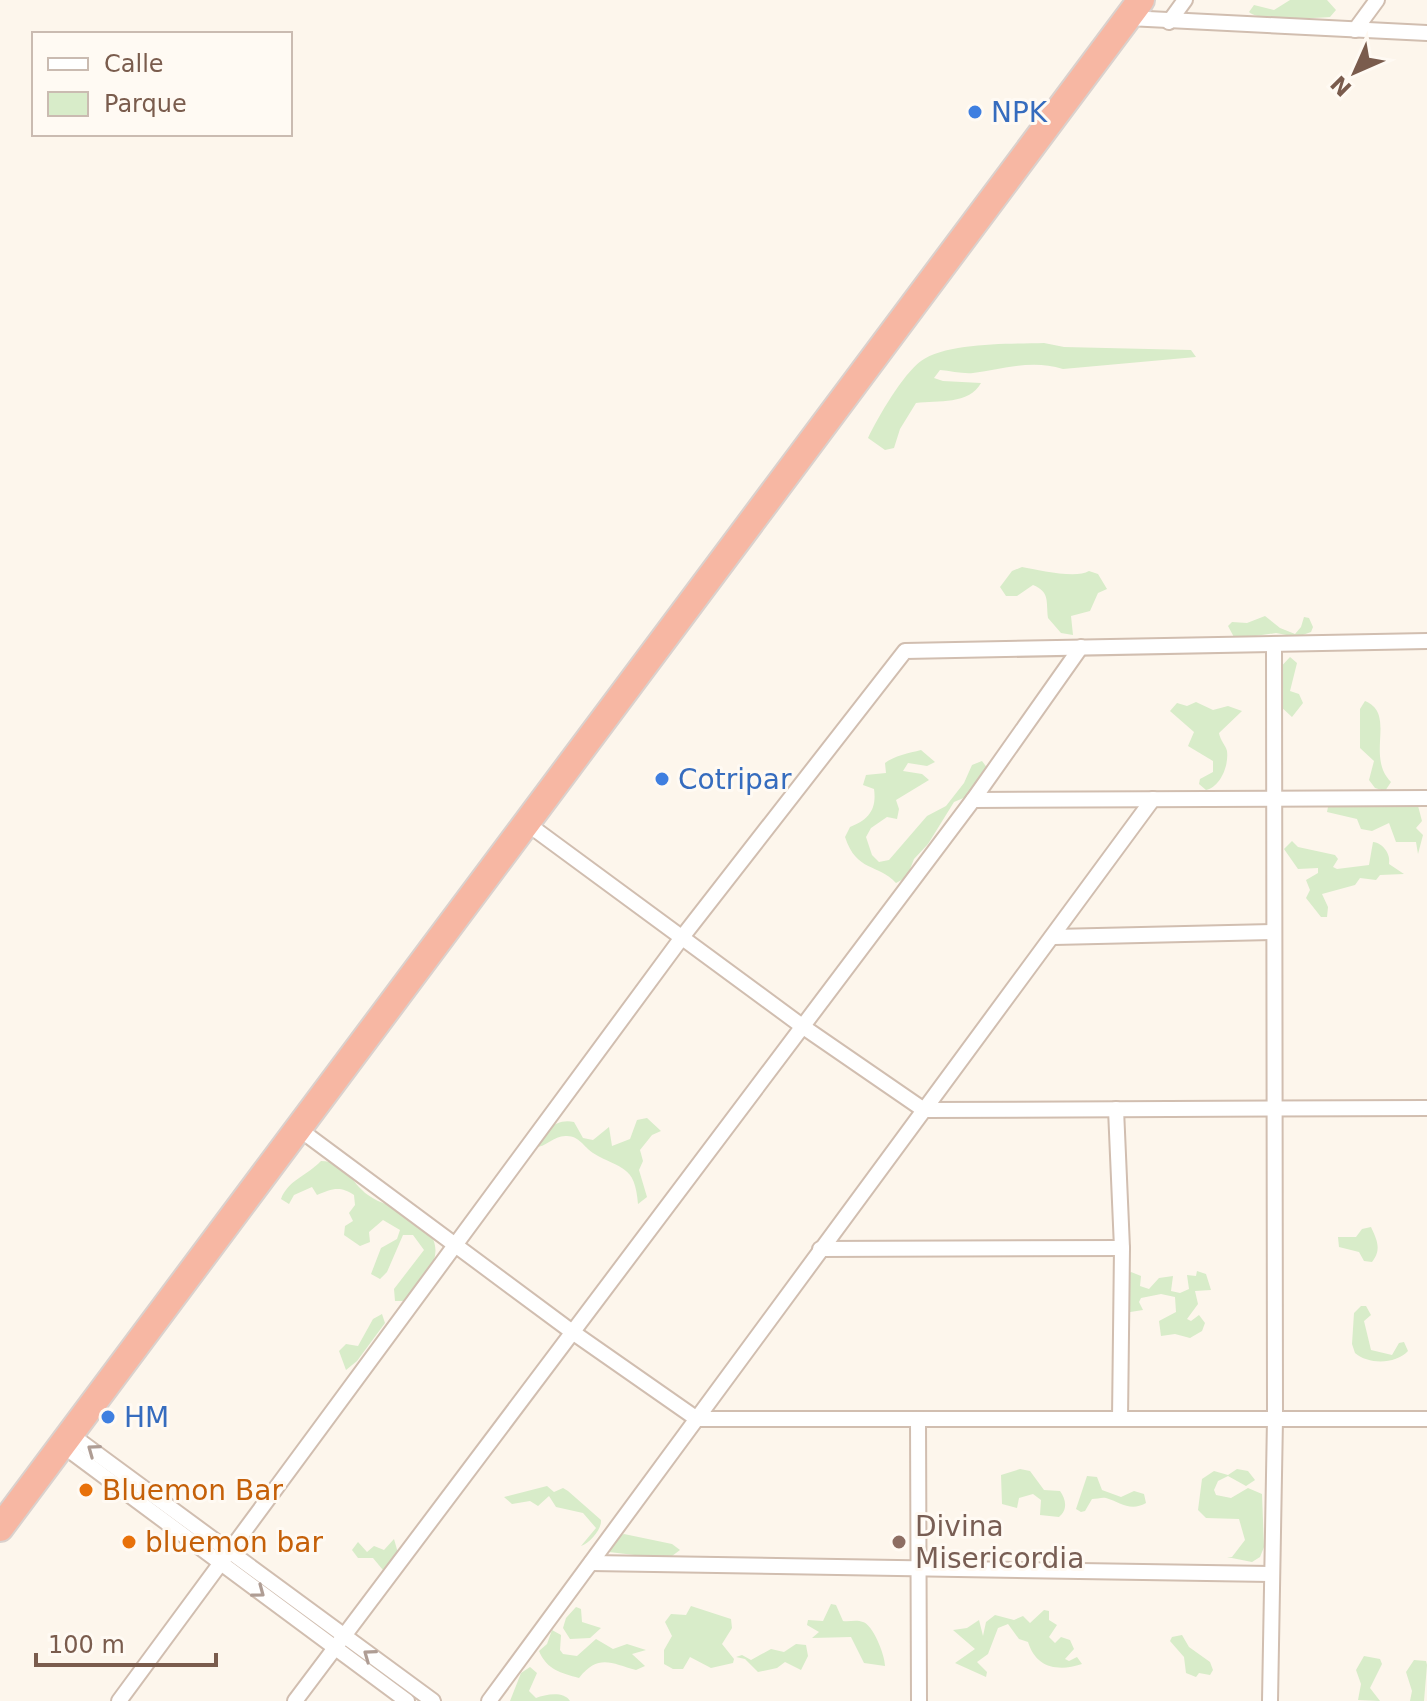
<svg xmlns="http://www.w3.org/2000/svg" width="1427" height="1701" font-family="'DejaVu Sans',sans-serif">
  <rect width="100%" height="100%" fill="#fdf6ec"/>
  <!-- green -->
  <g fill="#d8ecc9">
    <path d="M1290 0H1327L1336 10 1330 17C1314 18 1259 22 1249 12L1254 5 1274 10Z"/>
    <path d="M1044 343 1064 347 1191 350 1196 357 1063 369C1031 359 1005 369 973 373 963 374 951 371 940 370L934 378 943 381 981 383C969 405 938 400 916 403L900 429 894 448 885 450 868 438C878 417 903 374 921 361 947 342 1012 344 1044 343Z"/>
    <path d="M1022 567C1039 570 1076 579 1089 571L1098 574 1107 589 1098 593 1090 611 1071 616 1073 635 1061 633 1048 618C1046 601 1050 592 1033 585L1017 596H1006L1000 587 1012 571Z"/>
    <path d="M1265 616 1280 628 1295 634 1301 627 1304 617 1309 618 1313 627 1311 632 1297 637 1276 633 1235 639 1228 626 1232 622 1247 623Z"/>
    <path d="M1290 657 1297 663 1290 691 1299 694 1303 703 1292 717 1278 704 1277 671Z"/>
    <path d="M1365 701C1397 714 1365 756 1391 782L1385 791 1375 788 1369 780 1374 761 1360 748V709Z"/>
    <path d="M1196 702 1213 710 1228 706 1242 711 1219 733C1220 740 1226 746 1227 751 1229 766 1220 787 1206 790L1199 784 1200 779 1213 772V761L1188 746 1194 732 1170 711 1177 703 1187 706Z"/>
    <path d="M921 750 935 762 927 766 908 763 903 771 922 774 929 780 896 800 899 809 897 819 887 817 871 828 866 837 872 855 879 862 889 860 927 816 946 806 964 783 972 765 982 761 988 769 973 794 954 802 928 844 914 859 907 877 896 883C878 863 857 873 845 837L850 827C868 820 877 810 874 789L863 785 866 775 886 773 885 763C894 756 909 753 921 750Z"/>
    <path d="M1329 802 1398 807 1417 802 1422 821 1416 828 1423 835 1418 854 1416 842H1396L1389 823 1372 831 1361 829 1357 819 1327 812Z"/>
    <path d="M1292 841 1298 847 1335 855 1338 859 1333 867 1337 869 1369 865 1373 842C1383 843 1391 854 1389 864L1404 874 1380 875 1376 880 1360 878 1355 885 1322 894 1328 907 1327 917H1321L1306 898 1310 890 1306 880 1318 873V868L1298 869 1284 849Z"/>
    <path d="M647 1118 661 1131 652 1135 640 1150 643 1161 639 1170 647 1197 638 1204C635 1164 621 1170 593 1153 584 1147 579 1136 567 1136 553 1135 547 1148 533 1147 543 1132 555 1118 574 1122L583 1138 593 1140 609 1127 612 1146 630 1139 637 1120Z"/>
    <path d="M321 1161C346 1161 351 1183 368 1195 380 1204 395 1206 407 1213 455 1243 434 1270 405 1301H395L394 1289 424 1250 413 1235H403L387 1272 380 1279 371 1274 381 1248 397 1239 400 1230 383 1220 369 1232 370 1242 360 1246 344 1235 345 1226 353 1221 349 1213 355 1205 354 1195C340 1185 331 1189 317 1195L312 1187 294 1195 289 1204 281 1199C288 1180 308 1175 321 1161Z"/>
    <path d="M1371 1227C1377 1240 1382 1250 1372 1262L1364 1261 1359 1252 1339 1247 1338 1237H1356L1362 1229Z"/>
    <path d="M1197 1271 1206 1274 1211 1290 1195 1291 1198 1304 1187 1319 1191 1321 1199 1315 1205 1323 1202 1331 1190 1338 1175 1334 1161 1336 1159 1321 1176 1312 1175 1297 1161 1294 1141 1298 1139 1302 1143 1310 1124 1313 1127 1275 1131 1272 1141 1276 1140 1286 1149 1289 1159 1278 1173 1276 1171 1291 1180 1293 1189 1289 1187 1275 1196 1276Z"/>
    <path d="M1361 1306H1366L1371 1315 1364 1321 1371 1350 1392 1355 1399 1343 1404 1342 1408 1351C1396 1364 1369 1365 1355 1353L1352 1344 1354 1313Z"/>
    <path d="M382 1314 385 1323 357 1361 346 1370 339 1351 346 1344 358 1346 373 1319Z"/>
    <path d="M1020 1469 1030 1471 1044 1490 1060 1491C1066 1499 1068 1510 1059 1517L1040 1515 1041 1500 1033 1494 1019 1498 1017 1508 1002 1504 1001 1475Z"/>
    <path d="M1237 1469 1248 1471 1255 1480 1246 1486 1228 1476 1218 1481 1214 1490 1216 1495 1231 1498 1248 1488 1262 1494 1264 1547 1260 1557 1252 1562 1227 1557H1232L1245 1540 1239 1519 1206 1518 1198 1510 1202 1479 1214 1471 1228 1475Z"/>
    <path d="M1087 1476 1097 1477 1102 1490 1121 1497 1134 1491 1144 1494 1146 1503C1130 1512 1120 1502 1106 1498 1102 1497 1097 1499 1092 1499L1085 1511 1081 1512 1076 1509Z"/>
    <path d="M547 1486 554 1492 563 1488 568 1491 601 1520C602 1529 590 1543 581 1546L596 1528 583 1513 556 1507 549 1496 538 1506 530 1501 512 1504 504 1497Z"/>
    <path d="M624 1534 672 1544 680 1550 668 1559 609 1552 619 1536Z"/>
    <path d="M394 1539 398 1553 388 1569 383 1570 373 1558H358L352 1550 358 1542 367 1552 374 1546 384 1550Z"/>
    <path d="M831 1604 836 1605 843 1621C850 1622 856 1619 863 1622 873 1625 885 1655 885 1666L864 1663 851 1637 812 1638 819 1632 807 1625 808 1620 823 1621Z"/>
    <path d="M691 1606 731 1619 732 1628 722 1644 734 1659 733 1663 711 1668 690 1657 683 1669H673L664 1664V1650L672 1636 665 1622 671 1614 686 1615Z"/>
    <path d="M576 1607 581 1609 582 1622 601 1628 590 1638 570 1639 563 1628 566 1618Z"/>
    <path d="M1044 1610 1049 1611V1620L1057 1625 1049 1637 1055 1643 1061 1637 1070 1640 1074 1649 1065 1659 1069 1661 1077 1657 1082 1664C1058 1672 1036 1668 1028 1642L1019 1639 1008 1624 998 1628 988 1654 977 1662 987 1672 986 1677 955 1663 975 1649 953 1630 967 1628 979 1620 983 1636 986 1622 995 1615 1014 1620 1023 1616 1030 1623Z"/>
    <path d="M552 1630 561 1635 560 1650 563 1654 577 1656 596 1639 613 1649 627 1644 646 1650 632 1654 645 1666 636 1670C612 1664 599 1653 579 1678 561 1673 547 1670 539 1651L547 1644Z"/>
    <path d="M1182 1635 1189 1647 1210 1662 1213 1670 1210 1675 1199 1673 1196 1677 1186 1673 1184 1657 1170 1641 1172 1637Z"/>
    <path d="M796 1644 806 1645 808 1656 801 1670 785 1662 777 1668 758 1672 745 1659 736 1657 742 1655 751 1660 771 1649 784 1652Z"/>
    <path d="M1364 1656 1380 1659 1382 1664 1370 1688 1380 1701 1358 1700 1361 1684 1356 1670Z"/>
    <path d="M1414 1660 1426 1661 1427 1665 1424 1701H1410L1412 1691 1406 1672Z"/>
    <path d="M530 1667 537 1673 529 1691 536 1698C546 1694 564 1691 570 1701H510L521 1673Z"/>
  </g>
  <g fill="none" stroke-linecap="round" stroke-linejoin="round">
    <defs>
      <g id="street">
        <path d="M1128 18 1427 33"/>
        <path d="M1169 22 1185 0"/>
        <path d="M1355 30 1377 0"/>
        <path d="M973 800 1427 798"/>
        <path d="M525 822 802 1026 924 1110 1427 1108"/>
        <path d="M1054 937 1274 932"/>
        <path d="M1116 1109 1122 1248 1120 1419"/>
        <path d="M299 1129 571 1331 697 1419H1427"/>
        <path d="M820 1249 1122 1248"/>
        <path d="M918 1419 919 1701"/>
        <path d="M70 1434 433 1701"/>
        <path d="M62 1445 407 1701"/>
        <path d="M591 1563 1270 1574"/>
        <path d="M119 1701 683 936 905 651 1427 641"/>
        <path d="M295 1701 973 800 1081 647"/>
        <path d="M489 1701 1153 799"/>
        <path d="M1270 1701 1275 1419 1274 644"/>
      </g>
      <path id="highway" d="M0 1528 1141 0"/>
    </defs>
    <!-- street casing -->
    <use href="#street" stroke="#d1beb0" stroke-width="18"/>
    <!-- highway casing -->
    <use href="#highway" stroke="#dad1cd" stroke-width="30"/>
    <!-- street -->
    <use href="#street" stroke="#fff" stroke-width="14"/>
    <!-- highway -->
    <use href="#highway" stroke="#f7b7a3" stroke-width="26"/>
  </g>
  <!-- one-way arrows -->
  <defs><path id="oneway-chevron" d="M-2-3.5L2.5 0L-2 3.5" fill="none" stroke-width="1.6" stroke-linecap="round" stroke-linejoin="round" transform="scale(2)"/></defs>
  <g stroke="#af9d94">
    <use href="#oneway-chevron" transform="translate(93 1450) rotate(-144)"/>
    <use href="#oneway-chevron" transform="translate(259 1592) rotate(37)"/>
    <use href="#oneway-chevron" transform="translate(369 1655) rotate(-144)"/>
  </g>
  <!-- markers -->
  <g fill="#3f7fe0" stroke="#fffaf3" stroke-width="3">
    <circle cx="975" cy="112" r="8"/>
    <circle cx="662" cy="779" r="8"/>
    <circle cx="108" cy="1417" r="8"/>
  </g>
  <g fill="#e8710a" stroke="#fffaf3" stroke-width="3">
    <circle cx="86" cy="1490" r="8"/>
    <circle cx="129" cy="1542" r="8"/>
  </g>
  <circle fill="#8d6e63" stroke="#fffaf3" stroke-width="3" cx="899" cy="1542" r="8"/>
  <g text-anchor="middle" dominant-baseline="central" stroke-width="6" stroke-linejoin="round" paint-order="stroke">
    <!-- shop labels -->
    <g font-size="28" fill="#366cbe" stroke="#fffaf3" text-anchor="start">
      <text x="991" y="112">NPK</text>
      <text x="678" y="779">Cotripar</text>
      <text x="124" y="1417">HM</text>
    </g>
    <!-- food labels -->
    <g font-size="28" fill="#c56008" stroke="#fffaf3" text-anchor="start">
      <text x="102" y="1490">Bluemon Bar</text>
      <text x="145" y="1542">bluemon bar</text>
    </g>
    <!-- education labels -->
    <g font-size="28" fill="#785e54" stroke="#fffaf3" text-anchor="start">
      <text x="915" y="1526">Divina<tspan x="915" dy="32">Misericordia</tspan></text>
    </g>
  </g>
  <!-- legend -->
  <rect x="32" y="32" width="260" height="104" fill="#fffaf3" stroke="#cabbb1" stroke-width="2"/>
  <rect x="48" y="58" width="40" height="12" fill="#ffffff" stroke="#cabbb1" stroke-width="2"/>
  <text x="104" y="72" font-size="24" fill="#7a5c4d">Calle</text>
  <rect x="48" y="92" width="40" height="24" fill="#d8ecc9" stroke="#cabbb1" stroke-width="2"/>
  <text x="104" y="112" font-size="24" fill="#7a5c4d">Parque</text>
  <!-- north arrow -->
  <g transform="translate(1355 72) rotate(225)" stroke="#fffaf3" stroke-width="6" paint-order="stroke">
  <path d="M0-6L14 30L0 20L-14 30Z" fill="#7a5c4d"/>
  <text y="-12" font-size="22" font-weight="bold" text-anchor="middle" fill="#7a5c4d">N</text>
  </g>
  <!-- scale -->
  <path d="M36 1653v12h180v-12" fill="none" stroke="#7a5c4d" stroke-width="4"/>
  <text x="48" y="1653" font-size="24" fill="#7a5c4d" stroke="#fffaf3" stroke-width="6" paint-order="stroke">100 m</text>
</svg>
